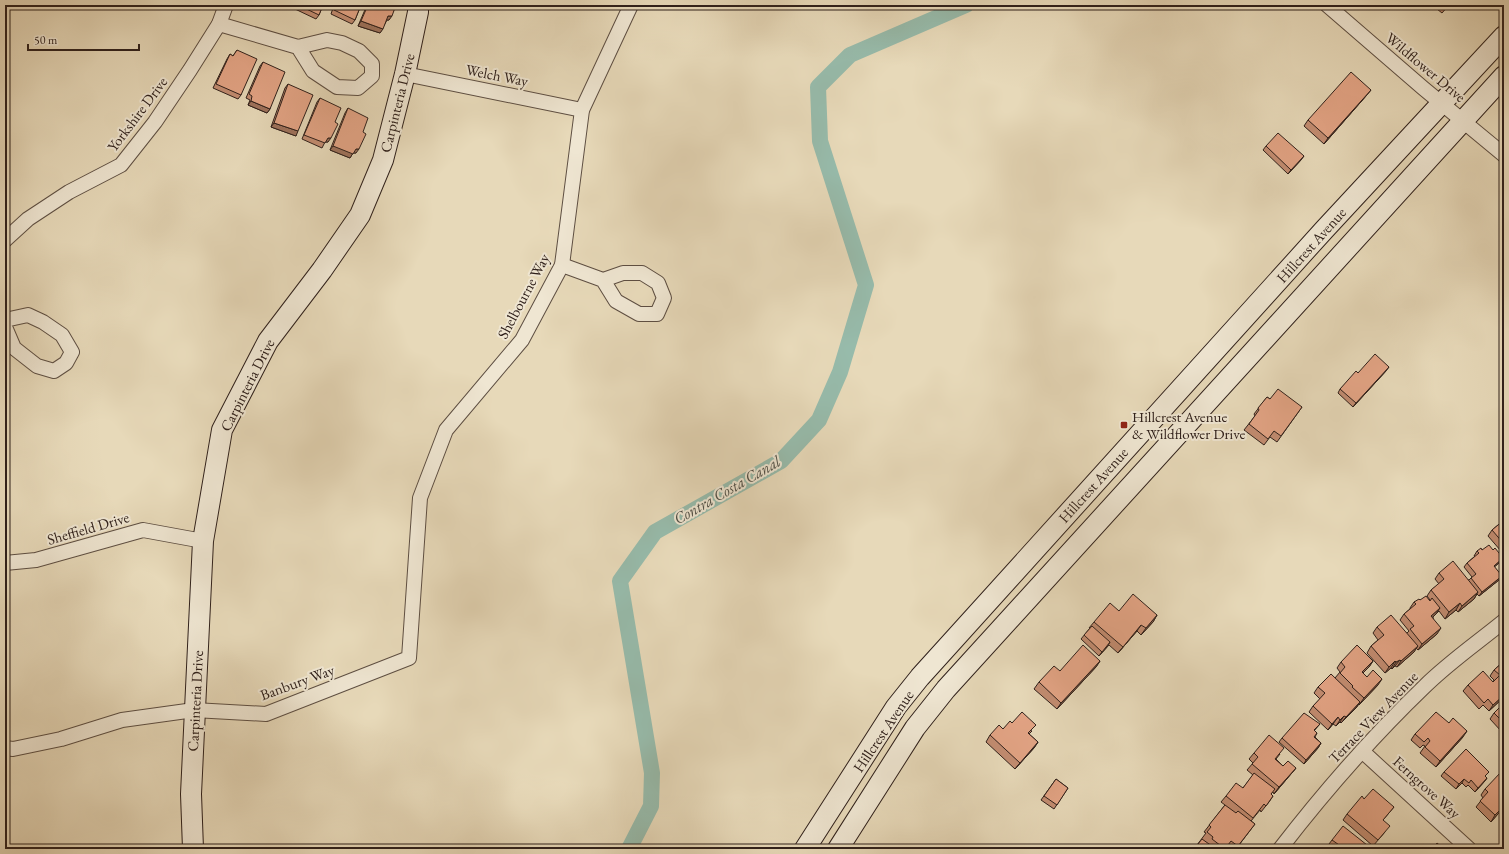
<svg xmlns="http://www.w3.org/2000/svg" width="1509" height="854" font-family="'EB Garamond',serif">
  <rect width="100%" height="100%" fill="#e7d9b9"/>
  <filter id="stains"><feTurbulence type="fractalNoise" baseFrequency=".005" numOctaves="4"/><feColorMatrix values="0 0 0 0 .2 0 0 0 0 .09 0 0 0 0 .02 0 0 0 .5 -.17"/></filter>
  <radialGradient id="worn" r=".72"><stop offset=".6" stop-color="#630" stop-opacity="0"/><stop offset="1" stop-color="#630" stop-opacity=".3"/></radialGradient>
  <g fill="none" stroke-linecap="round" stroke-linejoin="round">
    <!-- canal -->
    <path stroke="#97bbab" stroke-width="16" d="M629 849 651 806 652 773 620 581 655 532 781 461 819 420 840 372 866 285 820 141 818 87 850 55 966 5"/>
    <defs>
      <g id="street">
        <path d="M1327 5 1423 88 1504 155"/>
        <path d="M219 24 298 47 327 40 342 43 359 51 372 64V76L358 88 337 87 313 71 298 47"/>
        <path d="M405 74 582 110"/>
        <path d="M5 240 28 219 69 192 121 165 155 122 190 70 219 24 226 5"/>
        <path d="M562 265 603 280 616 301 639 314H657L664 298 658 283 642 273H623L603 280"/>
        <path d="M5 320 28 315 43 322 62 335 72 352 66 363 54 371 37 366 14 348 5 327"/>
        <path d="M5 563 36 560 143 530 203 541"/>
        <path d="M5 748 13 749 61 739 122 720 194 710 266 714 409 658 420 498 446 430 522 340 562 265 582 110 631 5"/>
        <path d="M1362 751 1469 849"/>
        <path d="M1280 849C1324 792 1372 737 1424 687 1448 663 1477 643 1504 621"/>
      </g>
      <g id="secondary">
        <path d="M193 849 191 794 203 541 222 430 268 341 322 270 360 215 383 160 405 74 418 12V5"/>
        <path d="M805 849 896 707 920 677 1324 230 1504 36"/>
        <path d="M838 849 915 728 946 689 1504 76"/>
      </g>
    </defs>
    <!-- street casing -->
    <use href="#street" stroke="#5d4e42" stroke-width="16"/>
    <!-- secondary casing -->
    <use href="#secondary" stroke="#2f201b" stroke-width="22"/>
    <!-- street -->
    <use href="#street" stroke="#efe6d2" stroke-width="14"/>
    <!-- secondary -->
    <use href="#secondary" stroke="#efe6d2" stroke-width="20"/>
  </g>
  <!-- wall -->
  <g fill="#c38d72" stroke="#2f201b">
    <path d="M280 5H286L285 7Z"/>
    <path d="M297 5H323L319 15 316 19 295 9Z"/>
    <path d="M330 5H361L355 20 352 24 331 14 333 8 330 6Z"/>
    <path d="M367 5H396L389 20H387L380 33 358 26Z"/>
    <path d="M1432 5H1449L1442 13Z"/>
    <path d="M237 50 241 95 238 99 213 88 227 59 230 54 233 56Z"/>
    <path d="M263 62 270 109 267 113 248 105 250 100 246 98 260 66Z"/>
    <path d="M288 84 296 136 271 127 285 88Z"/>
    <path d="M1366 96 1324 144 1304 126 1308 120Z"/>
    <path d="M320 98 335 122 328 142H325L322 148 302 139 317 102Z"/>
    <path d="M348 108 356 153H353L350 158 330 150 345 113Z"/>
    <path d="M1266 146 1301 160 1288 174 1263 150Z"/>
    <path d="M1386 371 1353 407 1338 393 1340 389 1358 373Z"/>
    <path d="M1267 397 1270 399 1302 407 1277 442 1270 437 1264 445 1244 430 1255 416 1254 414Z"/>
    <path d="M1504 520V549L1501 551 1488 536 1492 530Z"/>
    <path d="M1482 550 1500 562 1494 567 1502 576 1499 580 1479 596 1477 594 1474 599 1458 612 1456 610 1445 619 1439 611 1433 617 1437 634 1418 650 1416 648 1414 652 1397 667 1395 666 1392 669 1391 668 1385 673 1367 653 1371 646 1378 640 1373 633 1377 627 1407 633 1409 631 1400 620 1404 614 1410 609V608L1414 602 1420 600H1430L1427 596 1431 590 1439 584 1435 579 1439 573 1469 580 1472 577 1464 567 1467 563 1475 556H1474L1477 551Z"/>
    <path d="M1119 611 1157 615 1153 622 1141 635 1137 631 1118 653 1109 645 1099 656 1081 639 1090 628H1089L1094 622Z"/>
    <path d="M1100 661 1096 667 1057 709 1034 689 1039 682 1060 671Z"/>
    <path d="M1373 661 1369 667 1363 673 1367 677 1378 685 1359 705V704L1356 708 1341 723 1340 722 1336 726 1333 724 1328 730 1309 712 1313 706 1320 699 1314 693 1318 687 1335 678 1340 672 1337 668 1341 662Z"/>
    <path d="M1503 662 1504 697 1489 711 1483 705 1479 709 1463 691 1468 685 1493 682 1494 680 1490 676 1494 670Z"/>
    <path d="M1504 703V730L1502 732 1490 719 1494 713Z"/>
    <path d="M1012 723 1032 731 1029 734 1038 742 1034 748 1015 769 986 742 990 735 1003 729Z"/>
    <path d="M1320 724 1314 731 1317 733 1315 737 1321 743 1318 748 1304 764 1279 742 1282 738Z"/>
    <path d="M1415 734 1463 737 1436 767 1420 753 1425 746 1423 745 1420 748 1411 740Z"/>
    <path d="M1254 753 1280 754 1276 759 1283 766 1296 768 1291 774 1274 794 1273 792 1271 794 1273 796 1269 802 1261 812 1260 810 1251 821 1255 824 1236 849H1230L1227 847 1225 849H1194L1206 833 1204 832 1225 805 1221 802 1226 796 1243 788 1253 775 1247 770 1253 763 1249 759Z"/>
    <path d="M1444 772 1486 777 1487 778 1484 782 1475 792 1468 785 1466 787 1462 783 1456 789 1441 776Z"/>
    <path d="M1504 775V809L1503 808 1491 822 1476 807 1483 798 1481 795 1485 789Z"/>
    <path d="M1056 779 1068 788 1054 809 1041 800Z"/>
    <path d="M1364 799 1394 807 1383 820 1385 832 1373 846 1343 820 1347 814Z"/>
    <path d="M1332 840 1364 849H1336L1329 844Z"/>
  </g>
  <!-- shaded-wall -->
  <g fill="#9f735d" stroke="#2f201b">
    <path d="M388 16H392L389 20H385Z"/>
    <path d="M361 21 383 29 380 33 358 26Z"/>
    <path d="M1371 90 1366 96 1324 144 1328 138Z"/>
    <path d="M251 101 270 109 267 113 248 105Z"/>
    <path d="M274 123 298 131 296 136 271 127Z"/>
    <path d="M328 138H331L328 142H325Z"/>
    <path d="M333 146 356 149H359L356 153H353L350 158 330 150Z"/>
    <path d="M1304 156 1301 160 1288 174 1291 170Z"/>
    <path d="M1389 367 1386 371 1353 407 1356 403Z"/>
    <path d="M1503 558 1500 562 1491 570 1494 566Z"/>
    <path d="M1502 576 1499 580 1479 596 1482 592Z"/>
    <path d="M1478 592 1474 599 1458 612 1462 606Z"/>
    <path d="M1460 603 1456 610 1445 619 1449 612Z"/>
    <path d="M1440 608 1436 614 1427 622 1431 616Z"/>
    <path d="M1157 615 1153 622 1141 635 1146 628Z"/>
    <path d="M1141 625 1137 631 1118 653 1123 647Z"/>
    <path d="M1441 628 1437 634 1418 650 1422 644Z"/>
    <path d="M1110 642 1107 647 1099 656 1102 652Z"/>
    <path d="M1418 646 1414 652 1397 667 1401 661Z"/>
    <path d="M1400 660 1395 666 1392 669 1396 662Z"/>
    <path d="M1100 661 1096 667 1057 709 1061 703Z"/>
    <path d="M1373 661 1369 667 1358 678 1362 672Z"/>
    <path d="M1395 661 1391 668 1385 673 1389 667Z"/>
    <path d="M1382 679 1378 685 1359 705 1364 698Z"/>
    <path d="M1504 695V697L1489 711 1493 705Z"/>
    <path d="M1360 702 1356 708 1341 723 1346 717Z"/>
    <path d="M1344 716 1340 722 1336 726 1340 720Z"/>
    <path d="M1338 717 1333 724 1328 730 1332 724Z"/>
    <path d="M1467 731 1463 737 1436 767 1440 761Z"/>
    <path d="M1038 742 1034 748 1015 769 1020 763Z"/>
    <path d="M1321 743 1318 748 1304 764 1306 760Z"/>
    <path d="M1296 768 1291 774 1274 794 1279 787Z"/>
    <path d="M1487 778 1484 782 1475 792 1478 788Z"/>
    <path d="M1464 779 1462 783 1456 789 1459 784Z"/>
    <path d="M1504 806V807L1491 822 1495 815Z"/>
  </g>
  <!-- building -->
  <g fill="#e3a485" stroke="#2f201b">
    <path d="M298 5H323L319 15Z"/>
    <path d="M336 5H361L355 20 334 10Z"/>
    <path d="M368 5H396L392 16H388L383 29 361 21Z"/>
    <path d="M237 50 257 59 241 95 216 84 230 54 233 56Z"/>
    <path d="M263 62 285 72 270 109 251 101 252 96 249 94Z"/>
    <path d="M1351 72 1371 90 1328 138 1308 120Z"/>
    <path d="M288 84 313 95 298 131 274 123Z"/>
    <path d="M320 98 341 108 335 122 338 124 331 138H328L325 143 304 135Z"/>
    <path d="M348 108 368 118 363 132 366 134 359 149H356L353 154 333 146Z"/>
    <path d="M1278 133 1304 156 1291 170 1266 146Z"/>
    <path d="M1375 354 1389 367 1356 403 1340 389 1356 371 1358 373Z"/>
    <path d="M1278 389 1302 407 1281 436 1274 431 1268 439 1249 424 1259 410 1258 408 1267 397 1270 399Z"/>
    <path d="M1504 520V544L1492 530Z"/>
    <path d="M1489 545 1493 550 1495 548 1503 558 1494 566 1502 576 1482 592 1471 578 1476 574 1467 563 1479 553 1477 551 1481 548 1482 550Z"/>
    <path d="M1453 561 1478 592 1462 606 1460 603 1449 612 1431 590 1444 579 1439 573Z"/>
    <path d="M1133 594 1157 615 1146 628 1141 625 1123 647 1094 622 1110 603 1119 611Z"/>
    <path d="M1426 596 1430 601 1432 598 1440 608 1431 616 1441 628 1422 644 1410 629 1414 626 1404 614 1416 604 1414 602 1419 599 1420 600Z"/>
    <path d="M1391 615 1418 646 1401 661 1400 660 1396 662 1395 661 1389 667 1371 646 1384 635 1377 627Z"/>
    <path d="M1092 626 1110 642 1102 652 1084 635Z"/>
    <path d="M1083 645 1100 661 1061 703 1039 682 1054 666 1060 671Z"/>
    <path d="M1357 645 1373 661 1362 672 1367 677 1373 670 1382 679 1364 698 1352 687 1353 686 1340 673 1345 667 1341 662Z"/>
    <path d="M1503 662 1504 663V695L1493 705 1488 699 1484 703 1468 685 1483 671 1493 682 1500 675 1494 670Z"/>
    <path d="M1331 674 1360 702 1346 717 1344 716 1340 720 1338 717 1332 724 1313 706 1325 693 1318 687Z"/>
    <path d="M1504 703V723L1494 713Z"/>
    <path d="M1022 712 1036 725 1028 733 1038 742 1020 763 990 735 999 725 1003 729 1010 721 1012 723Z"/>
    <path d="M1436 712 1449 723 1453 718 1467 731 1440 761 1425 747 1430 741 1428 738 1424 742 1415 734Z"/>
    <path d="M1304 713 1320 724 1314 730 1317 733 1314 737 1321 743 1306 760 1282 738Z"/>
    <path d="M1269 735 1284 748 1275 759 1283 766 1288 761 1296 768 1279 787 1252 764 1258 757 1254 753Z"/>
    <path d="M1466 749 1489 772 1485 776 1487 778 1478 788 1471 780 1469 783 1464 779 1459 784 1444 772Z"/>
    <path d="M1501 772 1504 775V806L1495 815 1480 801 1488 792 1485 789Z"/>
    <path d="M1254 773 1275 789 1271 794 1273 796 1266 806 1264 804 1253 818 1226 796 1236 783 1243 788Z"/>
    <path d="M1056 779 1068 788 1057 805 1044 796Z"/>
    <path d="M1373 789 1394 807 1383 820 1390 826 1378 840 1347 814 1362 796 1364 799Z"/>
    <path d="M1225 805 1236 813 1238 811 1255 824 1238 846 1231 841 1225 849 1212 839 1213 837 1207 832 1211 827 1209 825Z"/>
    <path d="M1343 826 1367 845 1364 849H1340L1342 847 1332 840Z"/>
    <path d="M1202 839 1216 849H1194Z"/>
    <path d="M1437 843 1444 849H1432Z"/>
    <path d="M1185 846 1188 849H1183Z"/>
  </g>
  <!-- markers -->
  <rect fill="#8f2418" stroke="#efe6d2" stroke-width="1.5" x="1120" y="421" width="8" height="8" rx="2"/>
  <g text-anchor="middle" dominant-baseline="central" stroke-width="4" stroke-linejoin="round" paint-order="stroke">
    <!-- street labels -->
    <g font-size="15" fill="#2f201b" stroke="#efe6d2">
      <text transform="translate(1426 67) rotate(40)">Wildflower Drive</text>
      <text transform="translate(497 75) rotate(11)">Welch Way</text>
      <text transform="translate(397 103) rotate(-76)">Carpinteria Drive</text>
      <text transform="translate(137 114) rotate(-53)">Yorkshire Drive</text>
      <text transform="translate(1311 245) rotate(-48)">Hillcrest Avenue</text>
      <text transform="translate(523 296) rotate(-62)">Shelbourne Way</text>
      <text transform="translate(247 385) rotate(-63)">Carpinteria Drive</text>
      <text transform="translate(1093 485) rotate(-48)">Hillcrest Avenue</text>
      <text transform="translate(88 528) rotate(-16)">Sheffield Drive</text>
      <text transform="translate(297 682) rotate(-20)">Banbury Way</text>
      <text transform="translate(195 701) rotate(-87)">Carpinteria Drive</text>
      <text transform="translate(1373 717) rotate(-46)">Terrace View Avenue</text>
      <text transform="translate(883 731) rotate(-56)">Hillcrest Avenue</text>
      <text transform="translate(1427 787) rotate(42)">Ferngrove Way</text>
    </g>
    <!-- poi labels -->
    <g font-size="15" fill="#2f201b" stroke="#efe6d2" text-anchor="start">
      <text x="1132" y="416">Hillcrest Avenue<tspan x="1132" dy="17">&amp; Wildflower Drive</tspan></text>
    </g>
    <!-- water labels -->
    <g font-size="16" font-style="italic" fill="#4e4e46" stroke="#efe6d2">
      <text transform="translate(727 490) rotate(-30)">Contra Costa Canal</text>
    </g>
  </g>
  <!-- margin -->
  <rect width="1509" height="854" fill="none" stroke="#e7d9b9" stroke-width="20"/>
  <rect x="6" y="6" width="1497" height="842" fill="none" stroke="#2f201b" stroke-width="2"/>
  <rect x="10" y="10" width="1489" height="834" fill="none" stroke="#2f201b"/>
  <!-- scale -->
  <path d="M28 44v6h111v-6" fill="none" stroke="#2f201b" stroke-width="2"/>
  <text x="34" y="44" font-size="12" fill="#2f201b" stroke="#efe6d2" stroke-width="3" paint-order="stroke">50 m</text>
  <rect width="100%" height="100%" filter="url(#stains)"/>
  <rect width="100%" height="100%" fill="url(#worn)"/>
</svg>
